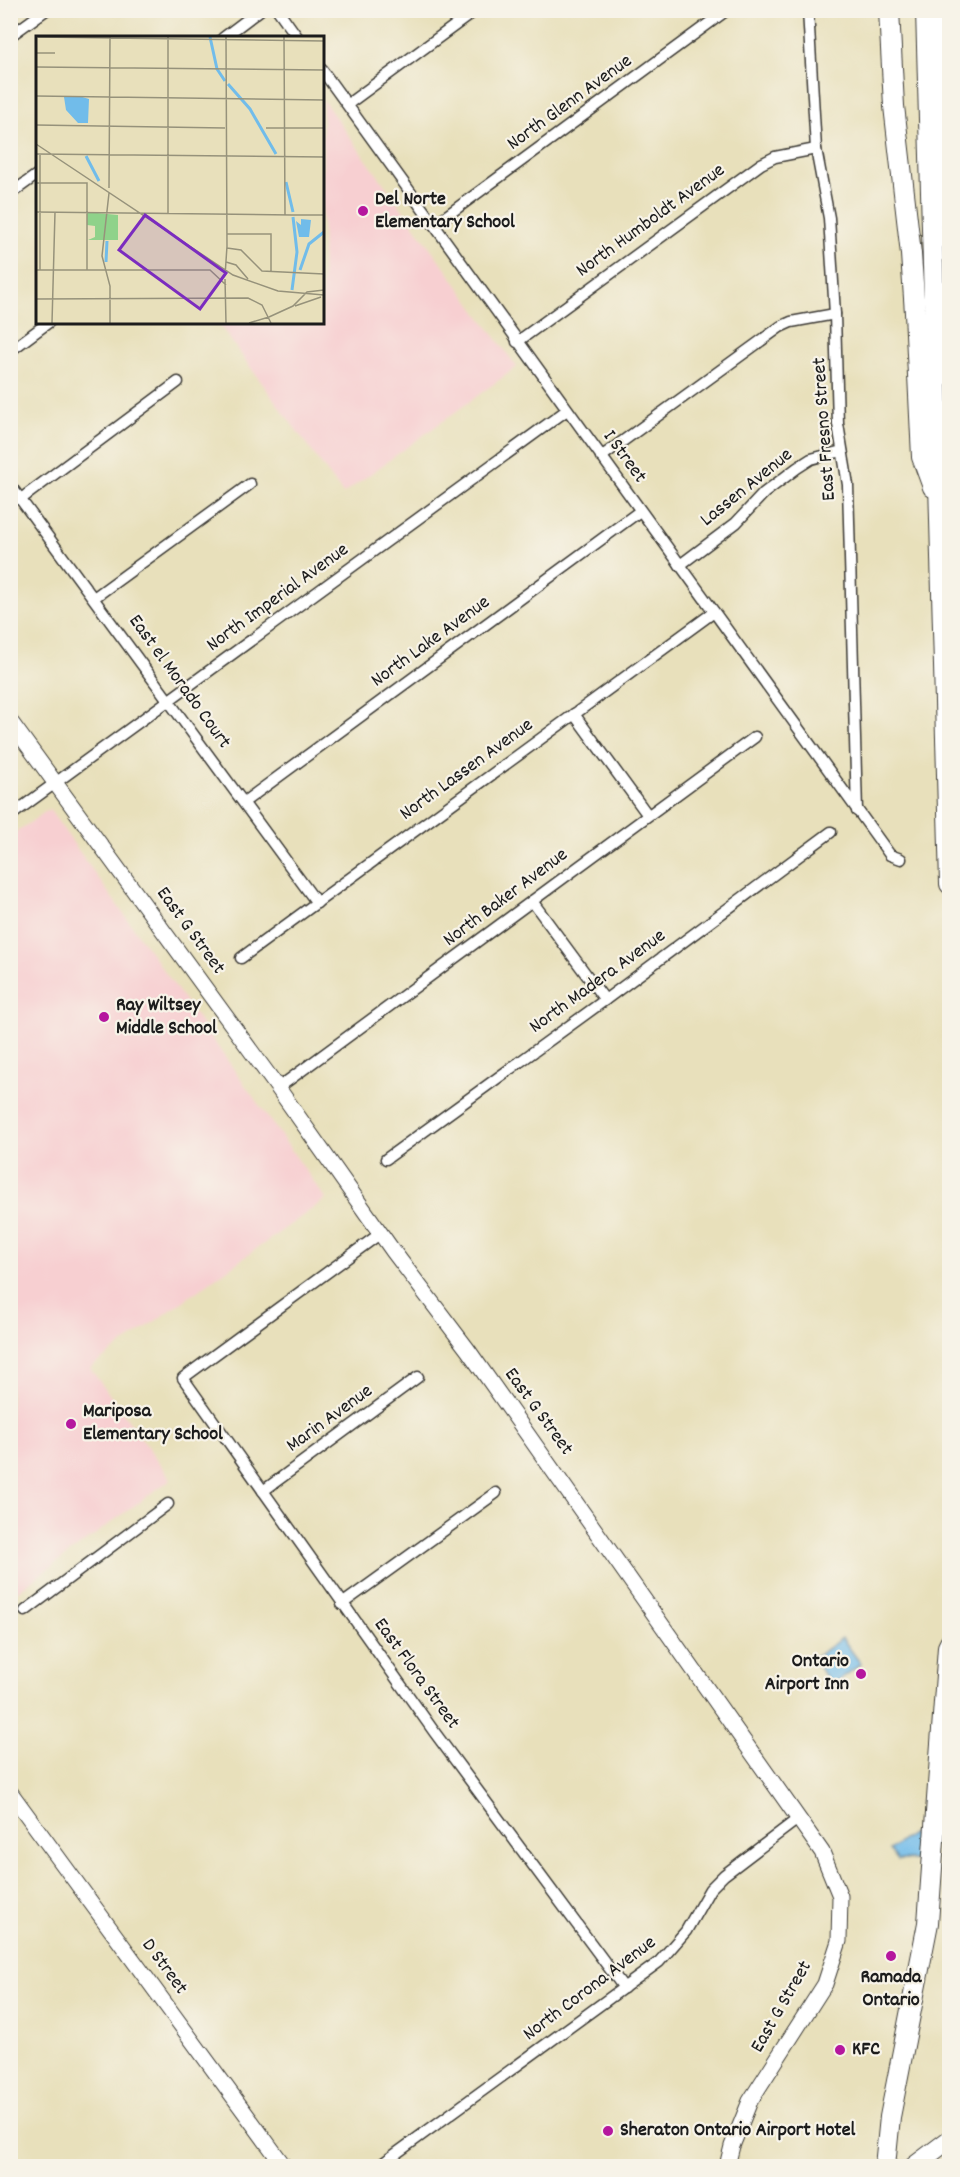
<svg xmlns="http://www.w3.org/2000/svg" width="960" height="2177" font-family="Dekko,sans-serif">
  <rect width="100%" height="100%" fill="#f7f3e8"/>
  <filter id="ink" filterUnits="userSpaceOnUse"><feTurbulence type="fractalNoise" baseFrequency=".0167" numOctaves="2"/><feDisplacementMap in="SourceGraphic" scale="12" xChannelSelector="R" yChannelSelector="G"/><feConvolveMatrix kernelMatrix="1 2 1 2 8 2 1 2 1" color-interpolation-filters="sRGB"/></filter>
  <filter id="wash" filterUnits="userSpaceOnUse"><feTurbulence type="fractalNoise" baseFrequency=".008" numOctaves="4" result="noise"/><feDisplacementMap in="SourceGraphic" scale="24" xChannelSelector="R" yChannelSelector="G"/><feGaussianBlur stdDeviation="1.35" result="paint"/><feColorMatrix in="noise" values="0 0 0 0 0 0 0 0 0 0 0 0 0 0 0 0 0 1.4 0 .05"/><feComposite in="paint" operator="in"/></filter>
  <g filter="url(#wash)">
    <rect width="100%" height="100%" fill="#e8e0bb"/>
    <!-- built -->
    <g fill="#f7cfd1">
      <path d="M323 100 517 367 343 494 218 323 322 322Z"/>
      <path d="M49 809 326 1199 90 1368 171 1479 11 1596V836Z"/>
    </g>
    <!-- water -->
    <g fill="#71bcea" stroke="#466c83" stroke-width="1.5">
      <path d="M842 1638 861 1664 832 1685 813 1659Z"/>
      <path d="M927 1823 921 1860H898L889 1850Z"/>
    </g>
  </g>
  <g filter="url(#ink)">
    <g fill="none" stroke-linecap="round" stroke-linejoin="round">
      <defs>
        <g id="street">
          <path d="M278 10 298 38"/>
          <path d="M808 10 816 149 829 218 835 314 838 424 848 485 857 811"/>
          <path d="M10 36 46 10"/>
          <path d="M223 38 260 10"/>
          <path d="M322 70 890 855 901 859"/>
          <path d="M348 104 476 10"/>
          <path d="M10 194 38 174"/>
          <path d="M434 225 727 10"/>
          <path d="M517 342 761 164 775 157 816 149"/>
          <path d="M10 351 49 322"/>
          <path d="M601 457 780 327 791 322 835 314"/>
          <path d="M10 485 317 903"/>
          <path d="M21 499 178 382"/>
          <path d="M680 565 736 523 764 493 797 468 811 459 842 451"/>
          <path d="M95 597 250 484"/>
          <path d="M574 714 647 814"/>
          <path d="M244 802 640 511"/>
          <path d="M10 816 567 410"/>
          <path d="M532 901 605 1000"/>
          <path d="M241 958 714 612"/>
          <path d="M278 1088 755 737"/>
          <path d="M386 1159 605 1000 831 832"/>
          <path d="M381 1233 183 1378 435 1733 624 1988"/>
          <path d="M263 1491 418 1377"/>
          <path d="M342 1604 496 1493"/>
          <path d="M25 1611 168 1504"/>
          <path d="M379 2166 659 1962 686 1931 710 1889 724 1875 799 1818"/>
        </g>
        <g id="secondary">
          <path d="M10 721 278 1088 393 1251 468 1350 822 1852 840 1896 839 1941 825 1984 750 2101 732 2146 727 2166"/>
          <path d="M10 1792 284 2166"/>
        </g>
        <path id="primary" d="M914 2166 950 2139"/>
        <g id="highway">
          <path d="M889 10 894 106 911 254 915 313 922 457 933 487"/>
          <path d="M926 10 950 884"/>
          <path d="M945 10 950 211"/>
          <path d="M885 2166 890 2117 928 1923 948 1647 950 1643"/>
        </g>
      </defs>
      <!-- street casing -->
      <use href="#street" stroke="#3b3934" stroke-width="13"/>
      <!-- secondary casing -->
      <use href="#secondary" stroke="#3b3934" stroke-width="17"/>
      <!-- primary casing -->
      <use href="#primary" stroke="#3b3934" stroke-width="20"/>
      <!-- highway casing -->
      <use href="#highway" stroke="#3b3934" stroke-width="22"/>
      <!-- street -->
      <use href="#street" stroke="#fff" stroke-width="10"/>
      <!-- secondary -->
      <use href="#secondary" stroke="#fff" stroke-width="15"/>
      <!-- primary -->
      <use href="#primary" stroke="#fff" stroke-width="18"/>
      <!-- highway -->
      <use href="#highway" stroke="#fff" stroke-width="20"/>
    </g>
  </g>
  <!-- markers -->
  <g fill="#b5179e" stroke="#f7f3e8" stroke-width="2">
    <circle cx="363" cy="211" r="6"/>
    <circle cx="104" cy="1017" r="6"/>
    <circle cx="71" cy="1424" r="6"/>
    <circle cx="861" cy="1674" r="6"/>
    <circle cx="891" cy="1956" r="6"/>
    <circle cx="840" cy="2050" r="6"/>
    <circle cx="608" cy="2131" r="6"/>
  </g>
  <g text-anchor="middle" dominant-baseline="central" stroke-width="4.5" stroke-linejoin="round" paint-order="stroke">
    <!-- street labels -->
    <g font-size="20" fill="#1c1c1c" stroke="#f7f3e8">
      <text transform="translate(570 103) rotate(-36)">North Glenn Avenue</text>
      <text transform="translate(651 221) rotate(-36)">North Humboldt Avenue</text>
      <text transform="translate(825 429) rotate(-94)">East Fresno Street</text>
      <text transform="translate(624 457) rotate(54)">I Street</text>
      <text transform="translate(747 488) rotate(-39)">Lassen Avenue</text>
      <text transform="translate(278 598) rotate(-36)">North Imperial Avenue</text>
      <text transform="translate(431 642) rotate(-36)">North Lake Avenue</text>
      <text transform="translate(179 682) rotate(54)">East el Morado Court</text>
      <text transform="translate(467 770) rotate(-36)">North Lassen Avenue</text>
      <text transform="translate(506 898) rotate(-37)">North Baker Avenue</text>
      <text transform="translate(190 931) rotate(54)">East G Street</text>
      <text transform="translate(598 982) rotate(-36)">North Madera Avenue</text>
      <text transform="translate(538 1412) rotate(54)">East G Street</text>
      <text transform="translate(330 1419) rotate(-36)">Marin Avenue</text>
      <text transform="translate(416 1674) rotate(54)">East Flora Street</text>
      <text transform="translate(164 1967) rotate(54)">D Street</text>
      <text transform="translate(590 1989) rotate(-37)">North Corona Avenue</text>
      <text transform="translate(782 2007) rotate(-60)">East G Street</text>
    </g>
    <!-- poi labels -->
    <g font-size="20" font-weight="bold" fill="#1c1c1c" stroke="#f7f3e8" text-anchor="start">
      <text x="375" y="200">Del Norte<tspan x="375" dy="23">Elementary School</tspan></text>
      <text x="116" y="1006">Ray Wiltsey<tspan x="116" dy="23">Middle School</tspan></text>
      <text x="83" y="1412">Mariposa<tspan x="83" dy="23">Elementary School</tspan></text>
      <text x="849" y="1662" text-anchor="end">Ontario<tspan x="849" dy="23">Airport Inn</tspan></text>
      <text x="891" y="1978" text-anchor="middle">Ramada<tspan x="891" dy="23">Ontario</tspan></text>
      <text x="852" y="2050">KFC</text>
      <text x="620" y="2131">Sheraton Ontario Airport Hotel</text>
    </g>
  </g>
  <!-- overview -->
  <g transform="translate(36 36)">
    <rect width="288" height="288" fill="#e8e0bb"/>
    <path d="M51 176 82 179V204H52L59 201V190L51 189Z" fill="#8fd28a"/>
    <path d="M43 60 53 63 52 87H42L30 74 28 61ZM265 183 275 184 273 201H263L260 185 265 189Z" fill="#71bcea"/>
    <path fill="none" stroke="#71bcea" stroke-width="3" d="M174 1 181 33 189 45M192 48 214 73 240 118M50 120 63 145M250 146 257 176M70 226 71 205M264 234 273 208 288 196M256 254 261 216 257 181"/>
    <path fill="none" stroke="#96927b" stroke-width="1.5" d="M2 1 288 5M132 1V178M190 1 191 212M248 1 249 179M0 17H19M0 31 288 34M0 60 288 64M0 89 189 92M230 92H288M0 108 197 239 242 255 288 259M0 118 288 121M4 118V234M0 147H51V234M73 152 74 1M73 157 66 220 74 250V287M0 176 256 179M254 179H288M191 198H235V236M191 212 205 214 226 235 288 238M190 226 200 229 212 243M0 234H174L190 249M189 240 191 210M189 243 190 287M0 263 212 262 226 269 235 287M259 270 285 261M233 281 257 270 271 256 288 254M16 287 19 176M213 287 233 281"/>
    <path fill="#7b2cbf" fill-opacity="0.15" stroke="#7b2cbf" stroke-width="3" d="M109 179 190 237 164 273 83 214Z"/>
    <rect width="288" height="288" fill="none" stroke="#1c1c1c" stroke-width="3"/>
  </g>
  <!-- margin -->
  <rect width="960" height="2177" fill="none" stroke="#f7f3e8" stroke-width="36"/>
</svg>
